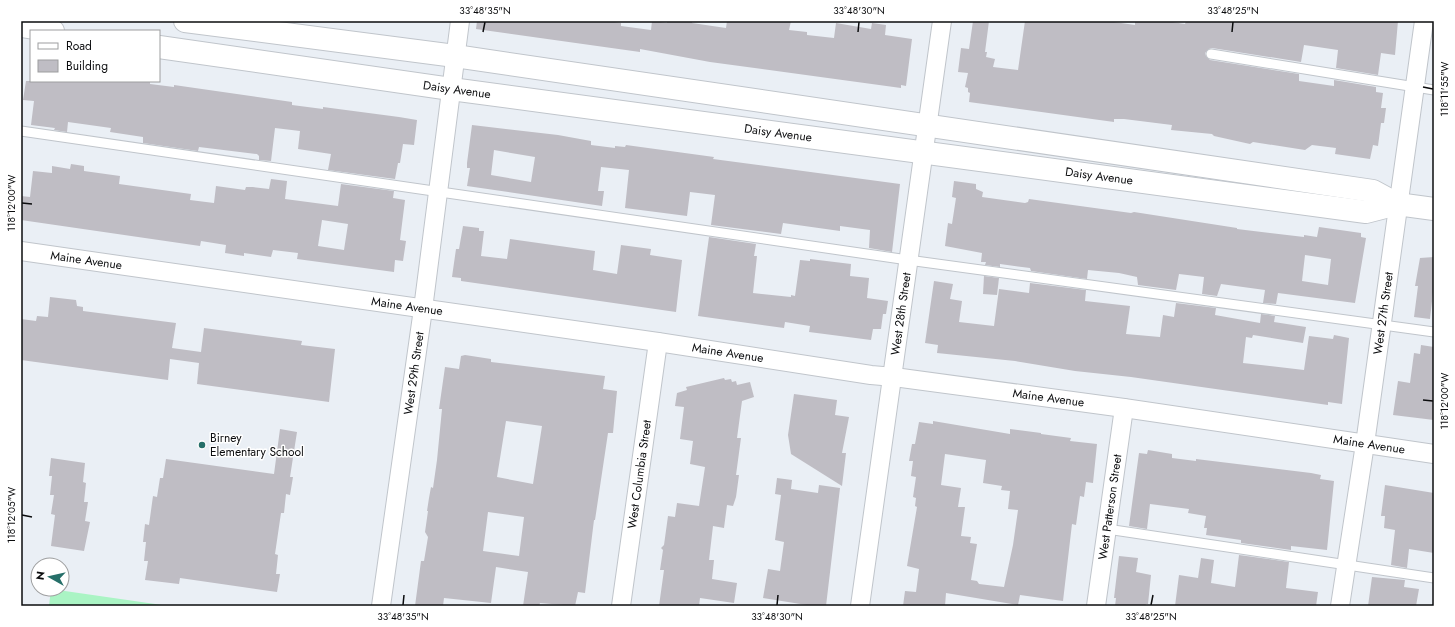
<svg xmlns="http://www.w3.org/2000/svg" width="1455" height="627" font-family="Jost,sans-serif">
  <rect width="100%" height="100%" fill="#eaeff5"/>
  <!-- green -->
  <path fill="#aaf4c4" d="M51 589 169 606H49Z"/>
  <!-- building -->
  <g fill="#bfbdc4" fill-rule="evenodd">
    <path d="M477 21H608L621 23V26L651 30 652 21 667 23V21H692V23L726 28 727 21H791L789 30 807 32V35L834 38 836 23 871 29 872 23 886 25 885 35 912 39 906 86 901 85V88L710 62 640 49V52L476 29Z"/>
    <path d="M973 21H989L985 52H987L986 57 995 59 993 67 1018 70 1025 21H1107L1135 25V21H1166L1185 24 1186 21H1398L1395 55 1381 53 1378 75 1336 68 1338 50 1304 45 1301 62 1212 48 1209 49 1205 53 1206 56 1210 60 1299 74V81L1334 86V80L1376 87V92L1383 93 1381 108H1386L1384 123H1381L1378 146 1373 145 1370 159 1335 154 1336 148 1312 145 1305 150 1253 142 1250 144 1214 136 1212 134 1171 130 1172 125 1124 119H1114V122L969 102 970 93 968 92V88L965 87 968 73 958 72 961 48 969 49Z"/>
    <path d="M26 81H150V84L174 87V85L292 102V105L323 109V107L399 117 417 120 414 145 403 144 400 163H398L395 179 328 170 331 154 298 149 300 131 275 128 271 161 259 160V156L257 154 199 147 198 151 143 143V137L110 132 111 128 68 122 67 132 54 130 55 128 31 125 34 101 23 100Z"/>
    <path d="M472 125 558 135 591 141V145L615 148V146L625 147 626 145 714 157 713 159 900 184 892 252 869 248 870 230 840 226V231L783 223 781 234 711 225 715 195 690 192 687 216 625 208 629 170 601 167 598 191H604L602 206 467 186 470 168H467V163ZM494 150 535 157 531 182 491 175Z"/>
    <path d="M71 164 84 166V171L120 176 119 184 191 194 190 200 214 203 216 186 245 190 246 187H253L269 189 271 179 287 181 285 199 338 206 341 184 394 191 393 198 405 200 400 240 406 241 403 261 395 260 394 272 297 259 298 253 273 250 271 257 244 253V256L225 253 226 245 201 241 200 246 21 220V196L30 197 33 171 52 173V166L70 169ZM322 220 348 224 344 250 318 246Z"/>
    <path d="M954 181 976 184V189L983 192 982 197 1025 203 1028 202 1029 199 1131 213 1134 212 1237 228V229L1304 237V235L1317 237 1319 227 1361 233V237L1366 238 1355 303 1278 293 1276 304 1263 303 1265 290 1221 284 1217 296 1202 294 1204 277 1179 274 1176 290 1138 285 1137 277 1119 273 1088 270 1087 279 1031 271 1030 268 1000 264V267L985 265 986 262H981L982 253 945 246 948 223 952 224 956 198 952 197ZM1305 255 1331 259 1328 285 1302 281Z"/>
    <path d="M463 226 479 228V231H484L481 256 507 259 510 239 595 251 593 270 617 274 621 245 651 249 650 255 682 260 676 312 461 281V278L452 277 456 249H459Z"/>
    <path d="M709 237 756 244 754 256H757L753 293 791 297V295L795 296 800 260 810 261V259L851 264 850 276 869 278 867 298 888 301 886 314H883L881 329H873L871 340 809 332 810 326 785 322 784 328 698 316Z"/>
    <path d="M1434 257V283L1430 319 1414 317 1418 286H1415L1420 258Z"/>
    <path d="M984 276 999 278 997 295 983 294Z"/>
    <path d="M934 281 953 284 950 299 962 301 959 322 994 326 999 289 1029 293 1030 283 1086 290 1085 301 1130 306 1126 334 1160 337 1163 315 1174 317 1176 303 1216 308 1215 315 1260 323 1261 314 1275 316 1274 322 1306 327 1303 343 1253 335 1252 338 1246 337 1243 363 1304 370 1309 336 1333 339 1334 335 1349 338 1342 404 1328 402V405L1131 377 1075 371 1015 361 937 353 938 345 925 343Z"/>
    <path d="M50 297 76 300 77 306 83 307V311L176 323 172 348 201 352 204 328 302 341 301 345 335 349 329 402 197 384 199 363 170 359 168 380 21 360V319L36 321 37 316 48 317Z"/>
    <path d="M1421 345 1434 347V420L1393 415 1398 381 1410 383 1414 353 1420 354Z"/>
    <path d="M465 355 491 359V362L605 376 603 389 617 391 613 433H608L595 520H594L585 593 578 592 575 606 540 603 539 606H523L528 572 496 567 491 603 444 598 443 606H415L421 561H424L428 537 425 532 428 511H427L429 498 431 487 433 488 437 460 442 409H439L445 367 459 369 461 356ZM506 421 542 426 533 484 497 477ZM488 512 524 517 519 556 483 551Z"/>
    <path d="M724 378 725 380 731 379 732 382 736 381 737 385 750 382 754 397 742 401 737 438H741L736 475H739L736 497 733 506 727 505 724 528 713 526 709 560H714L712 579 737 583 734 603 700 598 699 606H659L664 570H660L663 550 661 548 664 545 668 516 675 517 677 503 699 506 705 467 690 464 693 441 680 439 684 407 675 406 677 393 687 390 686 387Z"/>
    <path d="M794 394 837 400 835 415 849 417 842 453H846L842 486 791 454 788 435Z"/>
    <path d="M933 421 1010 434V429L1041 433V434L1071 438 1070 441 1097 444 1093 483 1086 482 1084 497 1080 496 1076 525 1072 524 1063 601 1020 595 1018 605 946 593 945 606H903L905 591 916 592 919 569 907 566 917 507 915 506 916 498 913 497 916 477 911 476 913 461H909L912 444H915L919 422 933 424ZM945 454 986 460 983 483 1002 486 1001 490 1010 491 1008 509 1018 510 1013 545 1004 587 979 584 977 581 971 580 977 544 970 543 971 537 961 536 965 507H958L961 488 941 485Z"/>
    <path d="M280 429 297 432 290 477H293L290 495 286 494 284 513H281L275 554 278 555 276 574H280L277 592 180 578 179 584 145 580 148 561H144L146 542H143L145 524 149 525 153 496 157 497 160 478H163L166 459 274 474Z"/>
    <path d="M1148 450 1172 454V458L1196 461V459L1311 473 1321 475 1320 479 1334 481 1327 550 1291 546V550L1241 543V540L1206 535 1207 528H1204L1206 516 1188 513 1189 509 1150 504 1147 529 1129 526 1139 453 1147 454Z"/>
    <path d="M51 458 85 463 83 482 86 483 84 502H88L85 521 90 522 84 551 51 546 55 515 51 514 54 495H50L52 476H49Z"/>
    <path d="M777 478 792 480 791 489 818 493 819 485 840 488 826 606H813L763 598 768 569 780 571 784 542 775 540 781 495 775 494Z"/>
    <path d="M1385 485 1434 493V553L1409 549 1407 568 1391 565 1395 530 1384 528 1385 516H1381Z"/>
    <path d="M1239 555 1289 562 1286 588 1318 592 1316 606H1175L1179 575 1198 578 1201 558 1214 560 1211 583 1235 587Z"/>
    <path d="M1119 556 1138 558 1136 572 1151 575 1148 604H1146L1145 606H1115L1116 598H1114Z"/>
    <path d="M1372 577 1405 580 1404 587 1419 589 1416 606H1368Z"/>
  </g>
  <g fill="none" stroke-linecap="round" stroke-linejoin="round">
    <defs>
      <g id="service">
        <path d="M1211 54 1434 90"/>
        <path d="M21 131 908 260 1434 332"/>
        <path d="M1107 529 1434 578"/>
      </g>
      <g id="minor">
        <path id="s1" d="M21 251 658 342 871 375 894 377 1124 408 1434 454"/>
        <path id="s2" d="M381 606 423 309 460 21"/>
        <path id="s3" d="M621 606 658 342"/>
        <path id="s4" d="M860 606 942 21"/>
        <path id="s5" d="M1096 606 1124 408"/>
        <path id="s6" d="M1340 606 1365 444 1424 21"/>
      </g>
      <g id="tertiary">
        <path d="M185 21 455 56 1373 191 1397 204 1434 209"/>
        <path d="M21 26 53 31"/>
        <path id="s7" d="M159 47 451 89 1366 212 1397 204"/>
      </g>
    </defs>
    <!-- service casing -->
    <use href="#service" stroke="#c0c5cb" stroke-width="11"/>
    <!-- minor casing -->
    <use href="#minor" stroke="#c0c5cb" stroke-width="20"/>
    <!-- tertiary casing -->
    <use href="#tertiary" stroke="#c0c5cb" stroke-width="24"/>
    <!-- service -->
    <use href="#service" stroke="#fff" stroke-width="9"/>
    <!-- minor -->
    <use href="#minor" stroke="#fff" stroke-width="18"/>
    <!-- tertiary -->
    <use href="#tertiary" stroke="#fff" stroke-width="22"/>
  </g>
  <!-- ticks -->
  <path fill="none" stroke="#0b0c0e" stroke-width="1.5" d="M483 32 485 22M858 32 859 22M1232 32 1233 22M1423 87 1433 89M22 203 32 204M1423 400 1433 401M22 515 32 517M403 605 404 595M777 605 778 595M1151 605 1153 595"/>
  <!-- markers -->
  <circle fill="#266f69" stroke="#fff" stroke-width="1.5" cx="202" cy="445" r="4"/>
  <g text-anchor="middle" dominant-baseline="central" stroke-width="3" stroke-linejoin="round" paint-order="stroke">
    <!-- street labels -->
    <g font-size="12" fill="#0b0c0e" stroke="#fff">
      <text stroke="none"><textPath href="#s7" startOffset="301">Daisy Avenue</textPath></text>
      <text stroke="none"><textPath href="#s7" startOffset="625">Daisy Avenue</textPath></text>
      <text stroke="none"><textPath href="#s7" startOffset="949">Daisy Avenue</textPath></text>
      <text stroke="none"><textPath href="#s1" startOffset="66">Maine Avenue</textPath></text>
      <text stroke="none"><textPath href="#s1" startOffset="390">Maine Avenue</textPath></text>
      <text stroke="none"><textPath href="#s4" startOffset="295">West 28th Street</textPath></text>
      <text stroke="none"><textPath href="#s6" startOffset="296">West 27th Street</textPath></text>
      <text stroke="none"><textPath href="#s1" startOffset="714">Maine Avenue</textPath></text>
      <text stroke="none"><textPath href="#s2" startOffset="235">West 29th Street</textPath></text>
      <text stroke="none"><textPath href="#s1" startOffset="1038">Maine Avenue</textPath></text>
      <text stroke="none"><textPath href="#s1" startOffset="1362">Maine Avenue</textPath></text>
      <text stroke="none"><textPath href="#s3" startOffset="133">West Columbia Street</textPath></text>
      <text stroke="none"><textPath href="#s5" startOffset="100">West Patterson Street</textPath></text>
    </g>
    <!-- poi labels -->
    <g font-size="12" fill="#0b0c0e" stroke="#fff" text-anchor="start">
      <text x="210" y="438">Birney<tspan x="210" dy="14">Elementary School</tspan></text>
    </g>
  </g>
  <!-- border -->
  <rect width="1455" height="627" fill="none" stroke="#ffffff" stroke-width="44"/>
  <!-- legend -->
  <rect x="30" y="30" width="130" height="52" fill="#ffffff" stroke="#9d9e9f"/>
  <rect x="38" y="43" width="20" height="6" fill="#ffffff" stroke="#9d9e9f"/>
  <text x="66" y="50" font-size="12" fill="#0b0c0e">Road</text>
  <rect x="38" y="60" width="20" height="12" fill="#bfbdc4" stroke="#9d9e9f"/>
  <text x="66" y="70" font-size="12" fill="#0b0c0e">Building</text>
  <!-- north arrow -->
  <g transform="translate(50 577) rotate(278)"><circle r="19" fill="#ffffff" stroke="#9d9e9f"/>
  <path d="M0-3L7 15L0 10L-7 15Z" fill="#266f69"/>
  <text y="-6" font-size="11" font-weight="bold" text-anchor="middle" fill="#0b0c0e">N</text>
  </g>
  <rect x="22" y="22" width="1411" height="583" fill="none" stroke="#0b0c0e" stroke-width="1.5"/>
  <g font-size="10" text-anchor="middle" fill="#0b0c0e">
    <text x="485" y="14">33°48'35"N</text>
    <text x="859" y="14">33°48'30"N</text>
    <text x="1233" y="14">33°48'25"N</text>
    <text transform="translate(1444 89) rotate(-90)" y="4">118°11'55"W</text>
    <text transform="translate(11 203) rotate(-90)" y="4">118°12'00"W</text>
    <text transform="translate(1444 401) rotate(-90)" y="4">118°12'00"W</text>
    <text transform="translate(11 515) rotate(-90)" y="4">118°12'05"W</text>
    <text x="403" y="620">33°48'35"N</text>
    <text x="777" y="620">33°48'30"N</text>
    <text x="1151" y="620">33°48'25"N</text>
  </g>
</svg>
